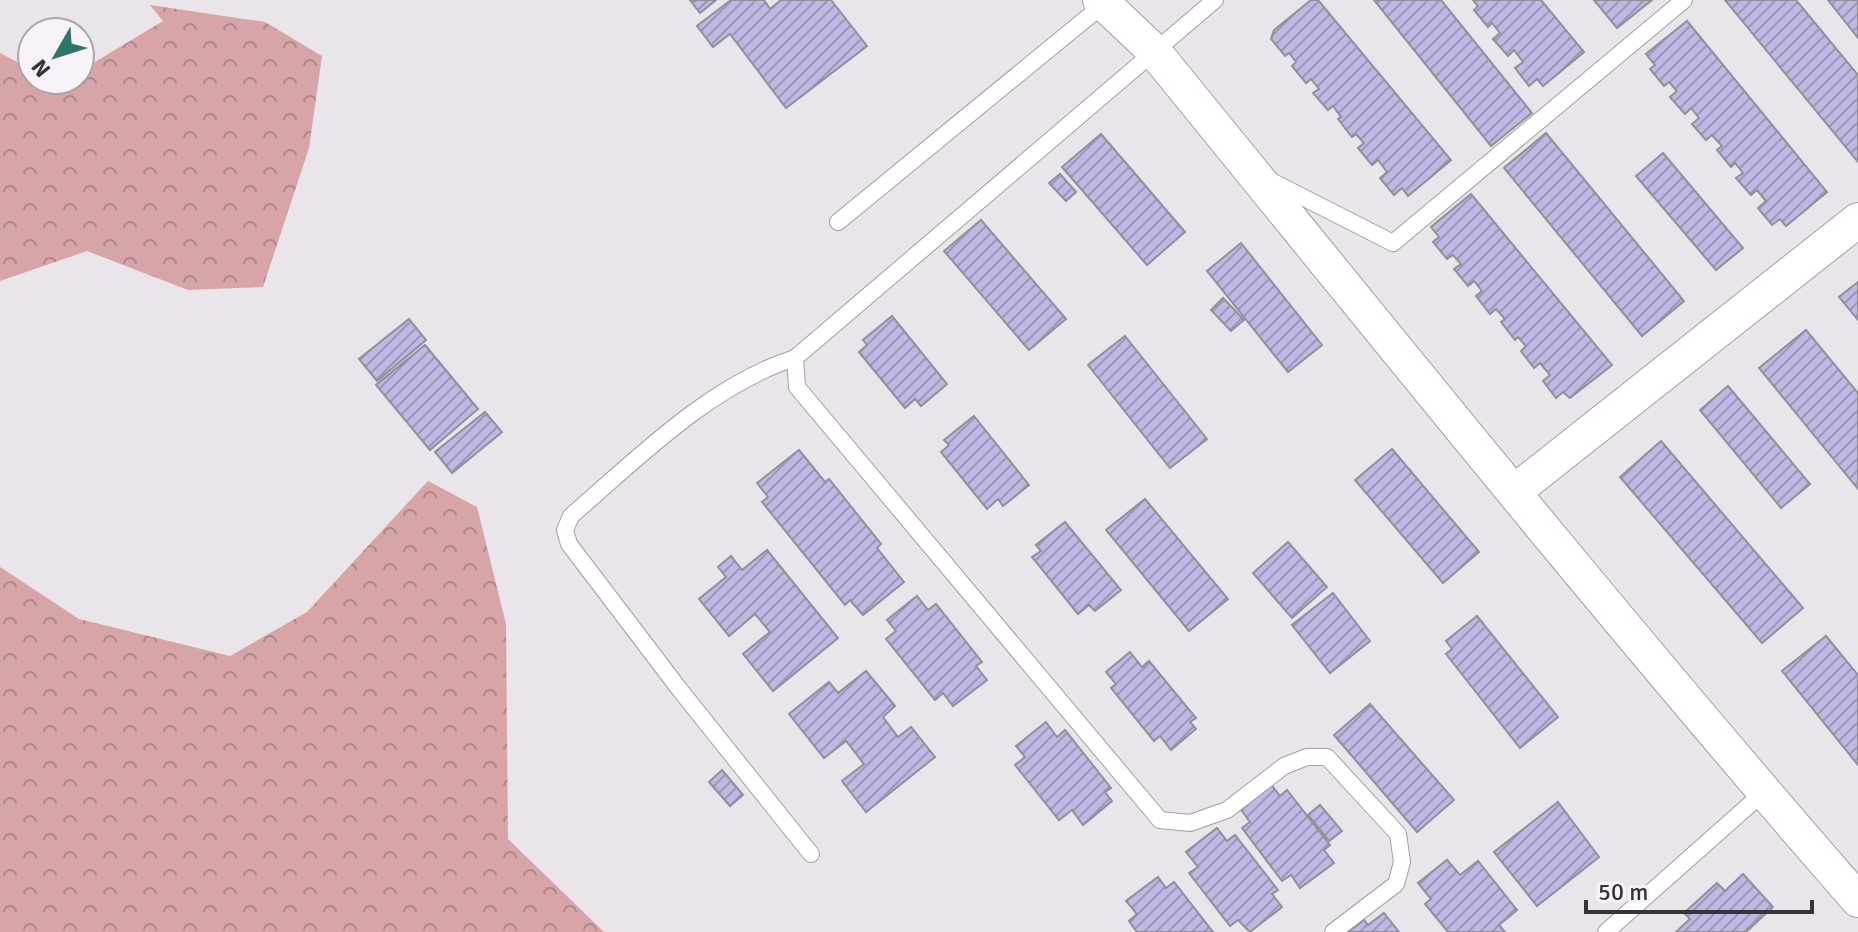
<svg xmlns="http://www.w3.org/2000/svg" width="1858" height="932" font-family="Signika,sans-serif">
  <defs>
    <pattern id="forest-crowns" width="20" height="18" patternUnits="userSpaceOnUse" patternTransform="scale(2)"><rect width="20" height="18" fill="#d7a4a7"/><path d="M2 6a3 3 0 1 1 6 0M12 15a3 3 0 1 1 6 0" fill="none" stroke="#af8689"/></pattern>
    <pattern id="building-hatch" width="6" height="6" patternUnits="userSpaceOnUse" patternTransform="scale(2)"><rect width="6" height="6" fill="#c0b8e4"/><path d="M-1 1l2-2M0 6l6-6M5 7l2-2" fill="none" stroke="#9d96ba"/></pattern>
  </defs>
  <rect width="100%" height="100%" fill="#eae4eb"/>
  <!-- forest -->
  <g fill="url(#forest-crowns)">
    <path d="M150 5 265 22 322 56 309 148 263 287 188 290 87 251 0 281V53L32 70V80H51L58 84 65 80H80V71L163 21Z"/>
    <path d="M428 481 477 507 506 624 508 839 604 932H0V567L79 619 230 656 307 612Z"/>
  </g>
  <!-- building -->
  <g fill="url(#building-hatch)" stroke="#919098" stroke-width="2">
    <path d="M690 0H716L700 13Z"/>
    <path d="M731 0H764L770 9 781 0H831L867 46 786 108 730 34 713 47 697 26Z"/>
    <path d="M1311 0H1318L1451 160 1408 196 1402 188 1394 195 1380 178 1387 172 1378 160 1372 165 1358 148 1364 143 1356 134 1352 137 1338 119 1341 117 1333 106 1328 110 1313 93 1319 89 1311 79 1306 83 1292 66 1296 62 1289 53 1285 56 1271 39 1274 30Z"/>
    <path d="M1374 0H1441L1532 113 1491 146Z"/>
    <path d="M1473 0H1541L1584 52 1543 86 1537 79 1529 86 1515 68 1523 62 1514 50 1508 56 1493 39 1500 33 1492 23 1488 27 1474 10 1478 6Z"/>
    <path d="M1594 0H1652L1617 28Z"/>
    <path d="M1725 0H1796L1858 75V162Z"/>
    <path d="M1828 0H1858V38Z"/>
    <path d="M1687 21 1827 192 1786 226 1780 219 1772 225 1758 208 1766 201 1757 190 1751 195 1736 178 1743 173 1735 163 1731 167 1717 150 1722 146 1712 135 1706 140 1692 124 1699 118 1691 108 1685 114 1670 97 1677 91 1669 82 1664 86 1650 69 1655 65 1646 54Z"/>
    <path d="M1546 133 1684 301 1642 336 1504 168Z"/>
    <path d="M1101 134 1185 232 1147 265 1062 167Z"/>
    <path d="M1663 153 1743 248 1716 270 1636 176Z"/>
    <path d="M1060 174 1076 192 1066 201 1049 183Z"/>
    <path d="M1471 194 1612 365 1570 398 1563 392 1556 398 1543 381 1550 375 1540 363 1534 368 1521 351 1526 346 1518 337 1515 340 1501 322 1505 319 1496 309 1490 314 1476 296 1482 291 1474 281 1468 286 1454 269 1461 264 1453 255 1447 259 1433 242 1439 237 1431 227Z"/>
    <path d="M981 220 1066 319 1029 350 944 251Z"/>
    <path d="M1241 243 1322 345 1288 372 1207 271Z"/>
    <path d="M1858 282V320L1839 297Z"/>
    <path d="M1223 298 1244 320 1231 331 1211 310Z"/>
    <path d="M892 316 947 384 921 406 915 399 905 408 859 352 867 345 863 340Z"/>
    <path d="M409 319 426 340 377 381 359 359Z"/>
    <path d="M1806 330 1858 393V489L1759 368Z"/>
    <path d="M1125 336 1207 439 1170 468 1088 365Z"/>
    <path d="M425 345 478 409 430 450 376 385Z"/>
    <path d="M1728 386 1810 484 1781 508 1700 410Z"/>
    <path d="M485 412 502 432 452 473 435 452Z"/>
    <path d="M974 416 1029 485 1003 506 998 499 987 509 941 452 949 445 944 440Z"/>
    <path d="M1661 441 1803 608 1762 643 1620 477Z"/>
    <path d="M1392 449 1479 552 1443 583 1355 480Z"/>
    <path d="M799 450 825 482 829 479 881 544 877 548 904 582 863 615 850 600 845 605 762 502 768 497 757 483Z"/>
    <path d="M1145 499 1228 599 1189 631 1106 530Z"/>
    <path d="M1065 522 1121 590 1095 611 1089 605 1078 614 1032 557 1041 551 1036 545Z"/>
    <path d="M1288 542 1327 587 1292 618 1253 573Z"/>
    <path d="M767 550 838 638 773 691 743 654 770 632 755 614 729 636 699 599 726 577 718 567 731 556 742 570Z"/>
    <path d="M1333 593 1370 641 1330 673 1292 625Z"/>
    <path d="M917 596 928 610 936 604 982 662 976 666 987 680 953 706 943 693 935 700 886 639 896 631 887 620Z"/>
    <path d="M1477 616 1558 717 1520 748 1446 654 1452 649 1446 641Z"/>
    <path d="M1826 636 1858 675V765L1782 671Z"/>
    <path d="M1130 652 1142 667 1149 661 1196 718 1190 722 1196 729 1171 750 1160 736 1154 741 1111 688 1116 684 1106 672Z"/>
    <path d="M866 671 895 706 883 717 898 737 911 727 935 757 866 812 842 781 864 764 846 741 824 758 789 714 829 682 838 693Z"/>
    <path d="M1370 704 1454 800 1417 832 1334 735Z"/>
    <path d="M1046 722 1057 737 1065 730 1111 788 1105 792 1112 801 1083 825 1072 810 1059 820 1015 765 1025 757 1016 746Z"/>
    <path d="M722 770 743 795 730 806 709 782Z"/>
    <path d="M1270 783 1280 796 1287 790 1330 845 1324 850 1334 863 1300 888 1291 875 1282 881 1242 828 1250 822 1239 807Z"/>
    <path d="M1558 802 1599 857 1537 906 1494 852Z"/>
    <path d="M1320 805 1342 831 1329 841 1308 815Z"/>
    <path d="M1217 828 1227 841 1235 835 1278 890 1272 894 1282 907 1250 932 1238 920 1230 926 1189 873 1198 867 1186 852Z"/>
    <path d="M1447 860 1460 875 1478 861 1517 910 1499 925 1505 932H1448L1425 904 1431 899 1418 883Z"/>
    <path d="M1743 874 1773 907 1746 932H1676L1690 919 1684 913 1717 883 1725 891Z"/>
    <path d="M1158 877 1166 888 1174 882 1213 932H1137L1129 921 1137 914 1126 901Z"/>
    <path d="M1384 913 1399 932H1348L1364 920 1368 925Z"/>
  </g>
  <g fill="none" stroke-linecap="round" stroke-linejoin="round">
    <defs>
      <g id="service">
        <path d="M1215 0 795 358 797 387 1160 820 1190 823 1227 810 1284 766 1307 757H1327L1398 834 1402 862 1396 884 1333 932"/>
        <path d="M1269 180 1393 243 1684 0"/>
        <path d="M838 222 1104 4"/>
        <path d="M795 358C710 385 637 459 571 516L565 530 569 544 680 690 811 854"/>
        <path d="M1606 932 1764 792"/>
      </g>
      <g id="minor">
        <path d="M1100 0 1153 50C1386 336 1616 623 1858 900"/>
        <path d="M1514 492 1858 220"/>
      </g>
    </defs>
    <!-- service casing -->
    <use href="#service" stroke="#a39da4" stroke-width="18"/>
    <!-- minor casing -->
    <use href="#minor" stroke="#a39da4" stroke-width="36"/>
    <!-- service -->
    <use href="#service" stroke="#fff" stroke-width="16"/>
    <!-- minor -->
    <use href="#minor" stroke="#fff" stroke-width="34"/>
  </g>
  <!-- north arrow -->
  <g transform="translate(56 56) rotate(231)"><circle r="38" fill="#f7f1f9" stroke="#aaa5ab" stroke-width="2"/>
  <path d="M0-6L14 30L0 20L-14 30Z" fill="#2c746c"/>
  <text y="-12" font-size="22" font-weight="bold" text-anchor="middle" fill="#363437">N</text>
  </g>
  <!-- scale -->
  <path d="M1586 900v12h226v-12" fill="none" stroke="#363437" stroke-width="4"/>
  <text x="1598" y="900" font-size="24" fill="#363437" stroke="#f7f1f9" stroke-width="6" paint-order="stroke">50 m</text>
</svg>
